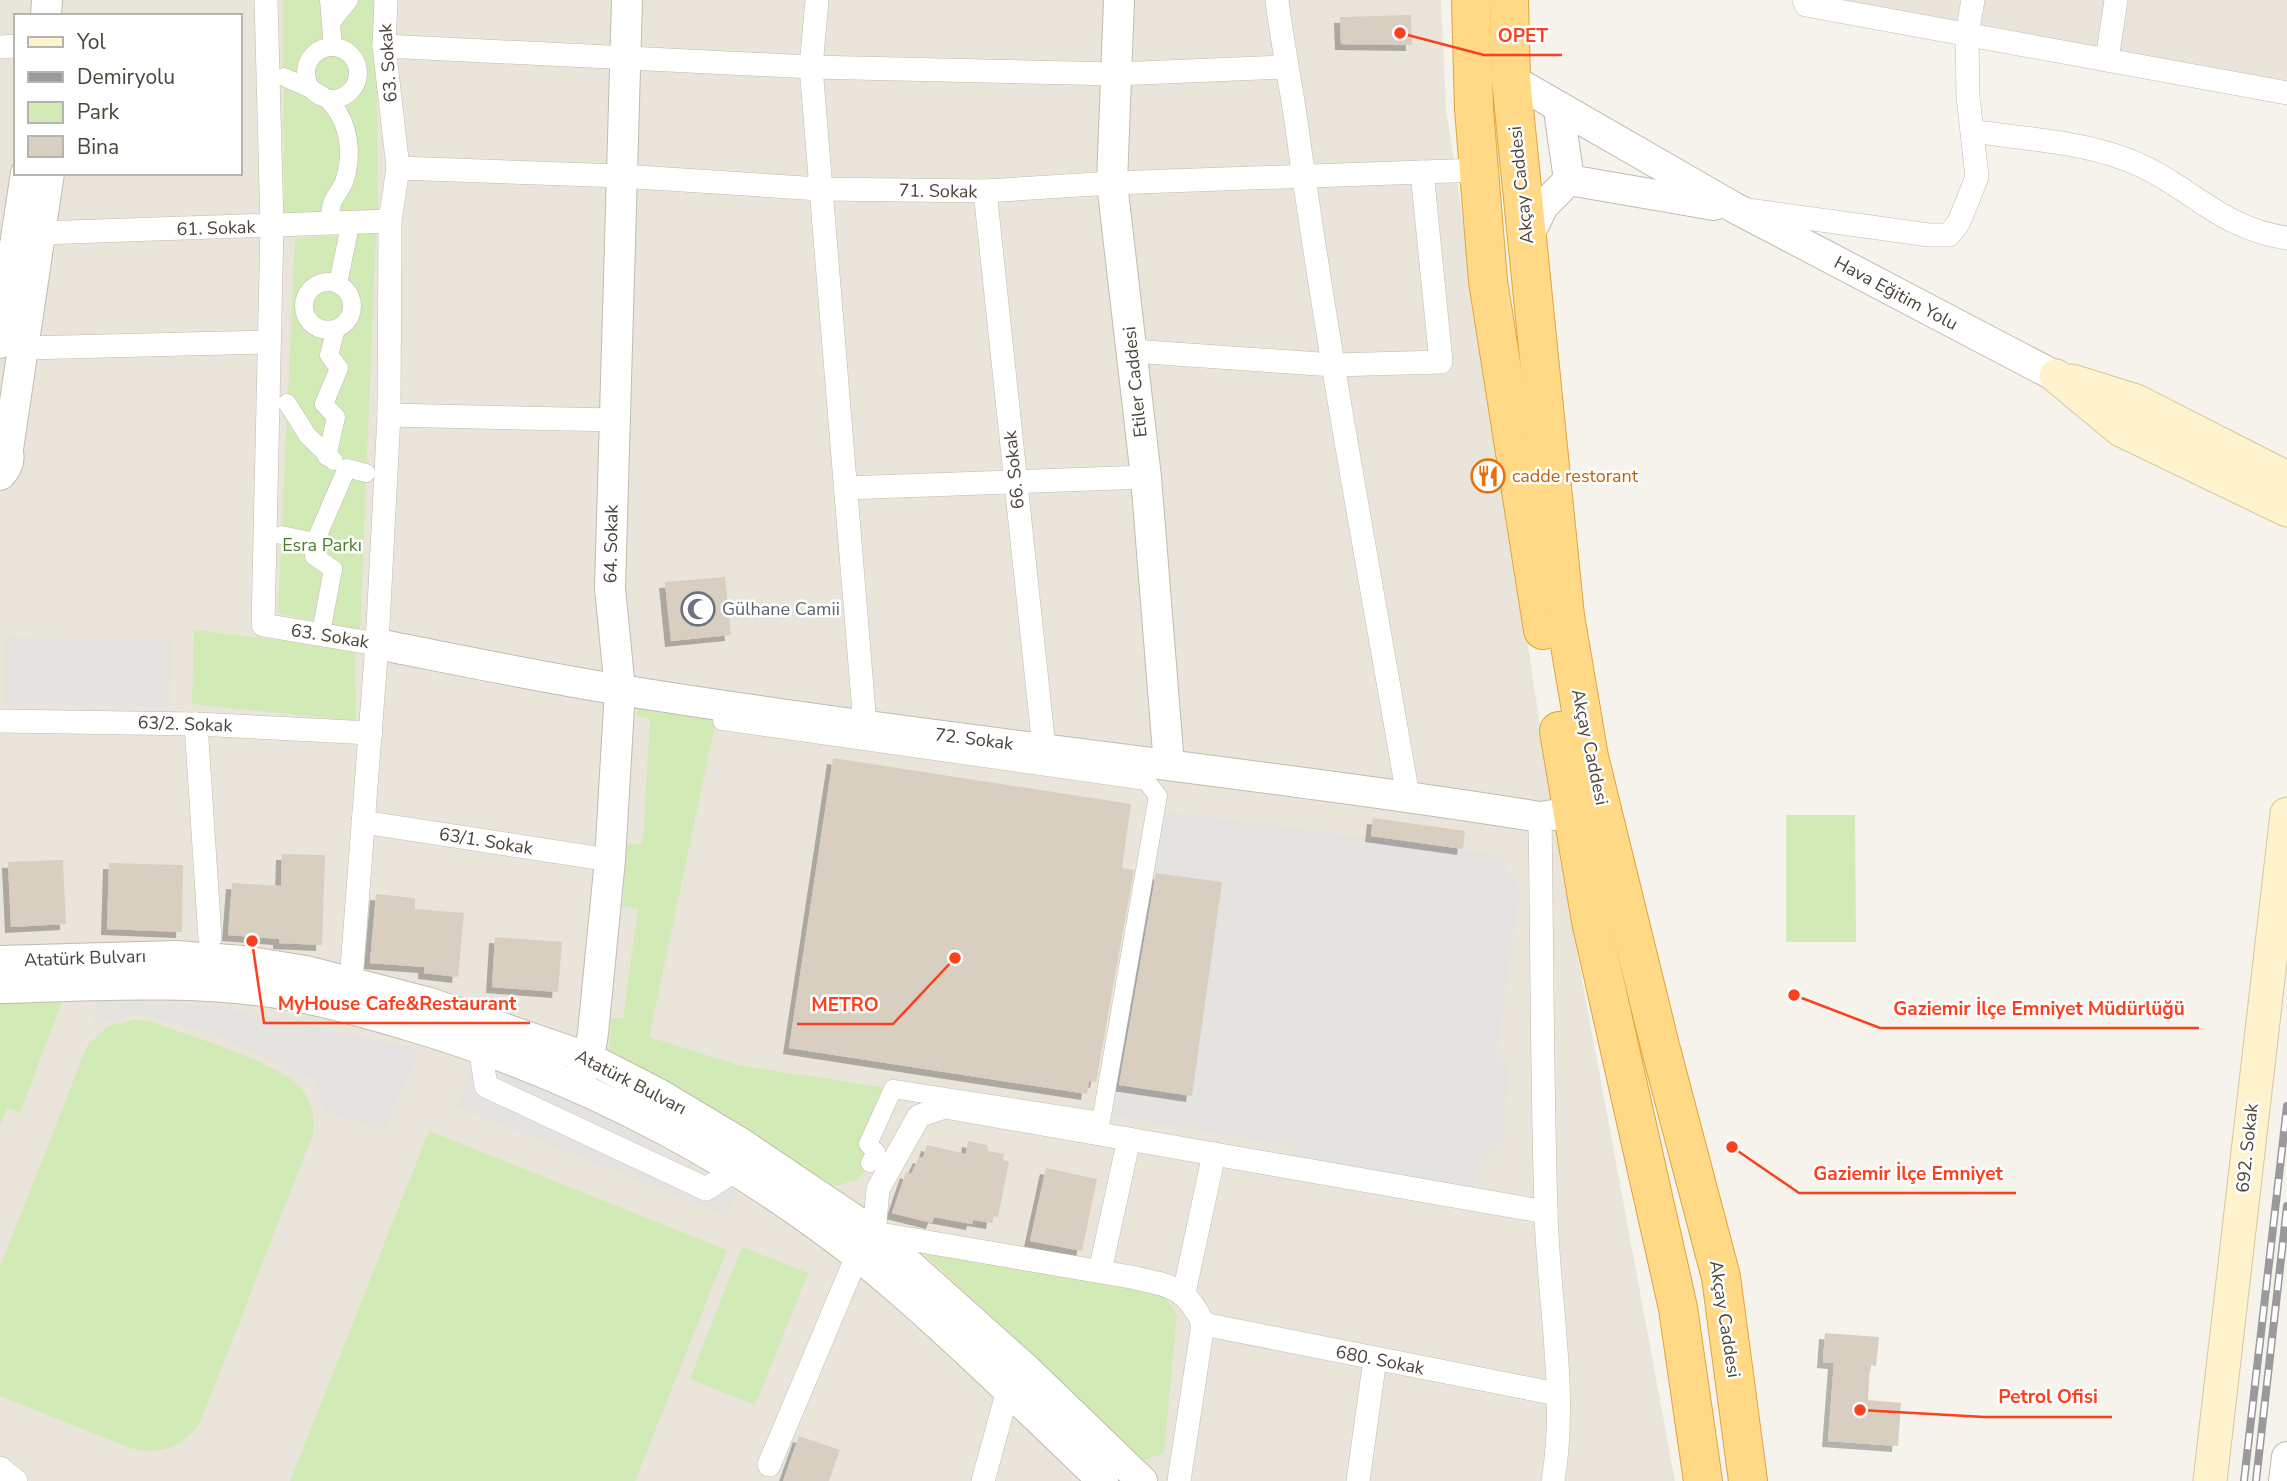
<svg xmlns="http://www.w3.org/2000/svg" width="2287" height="1481" font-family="'Nunito Sans',sans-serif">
  <defs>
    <filter id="shadow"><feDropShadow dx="-6" dy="6" stdDeviation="0" flood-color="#0004"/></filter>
  </defs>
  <rect width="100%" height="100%" fill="#f6f3ec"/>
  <!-- residential -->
  <g fill="#eae5da" fill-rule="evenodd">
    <path d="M0 0H1441L1446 109 1564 882 1675 1481H0ZM16 16H240V173H16Z"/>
    <path d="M1813 0H2287V105L1819 18Z"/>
  </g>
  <!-- green -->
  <g fill="#d2eab5">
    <path d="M283 0H376L378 215 284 217Z"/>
    <path d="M376 233 360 631 278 613 295 238Z"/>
    <path d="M194 630 355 649 356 721 192 704Z"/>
    <path d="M638 708 716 720 649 1037 738 1065 893 1089 868 1168 856 1180 834 1186 816 1178 609 1055 611 1018H623L638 909 623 906 627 844H643L650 719 636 716Z"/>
    <path d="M1786 815H1855L1856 942H1786Z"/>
    <path d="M66 991 20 1112 7 1108 0 1126V994Z"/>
    <path d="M137 1019 156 1023C189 1036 281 1063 301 1088 312 1101 315 1118 313 1134L199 1425C181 1448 158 1456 130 1448L0 1396V1267L87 1046 108 1026Z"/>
    <path d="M429 1131 727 1250 635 1481H290Z"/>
    <path d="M742 1247 808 1273 755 1405 690 1379Z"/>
    <path d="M920 1250 1161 1293 1177 1314 1164 1453 1143 1461Z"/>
  </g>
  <!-- parking -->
  <g fill="#e5e3e0">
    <path d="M5 637 172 642 170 708 4 703Z"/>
    <path d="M1160 811 1499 855 1520 892 1496 1060 1509 1065 1503 1142 1481 1158 1477 1191 1295 1160 1289 1146 1105 1114Z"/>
    <path d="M97 1000 215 1006 419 1049 384 1131 325 1110 314 1080 211 1033 140 1014 93 1025Z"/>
    <path d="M472 1064 505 1073 606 1116 736 1192 727 1216 457 1107Z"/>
  </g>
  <!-- building -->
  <g fill="#d8cfc1" filter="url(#shadow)">
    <path d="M1411 15 1412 45 1341 44 1340 17Z"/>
    <path d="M725 577 731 635 671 641 665 582Z"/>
    <path d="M833 758 1131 804 1122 868 1134 870 1096 1082 1089 1081 1087 1094 789 1048Z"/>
    <path d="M1373 818 1465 831 1463 849 1371 836Z"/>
    <path d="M282 854 325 855 322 945 279 943V939L228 935 232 883 281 886Z"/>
    <path d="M63 860 66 924 11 927 8 862Z"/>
    <path d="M109 863 183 865 182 932 107 929Z"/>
    <path d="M1156 873 1222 882 1192 1096 1119 1085Z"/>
    <path d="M376 894 415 898V909L464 913 458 977 424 973V967L370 963Z"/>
    <path d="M495 937 562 942 558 992 492 987Z"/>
    <path d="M968 1141 987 1145 988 1151 1004 1154 1003 1160 1009 1162 998 1217 993 1216 992 1223 973 1220 972 1224 934 1217 932 1223 892 1213 906 1172 911 1174 919 1157 923 1158 927 1145 966 1154Z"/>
    <path d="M1046 1168 1097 1179 1082 1251 1030 1241Z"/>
    <path d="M1825 1333 1879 1337 1876 1366 1870 1365 1868 1400 1901 1403 1898 1446 1828 1441 1834 1363 1823 1362Z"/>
    <path d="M799 1436 840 1450 829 1481H783Z"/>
  </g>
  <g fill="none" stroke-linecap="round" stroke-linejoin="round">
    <defs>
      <g id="pedestrian">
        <path d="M329 0 333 47"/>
        <path d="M332 21 349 0"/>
        <circle cx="332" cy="73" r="26"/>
        <path d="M284 77C298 84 321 91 332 104 350 125 353 156 344 182 338 196 329 200 331 216"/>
        <circle cx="328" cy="306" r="24"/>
        <path d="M338 284 348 235"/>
        <path d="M287 403 308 436 334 461"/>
        <path d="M327 457 336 417 324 404 339 368 329 355 336 329"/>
        <path d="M281 535 315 542 314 556 333 569 323 622"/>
        <path d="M315 542 347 468 366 473"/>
        <path d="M722 721 1146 781 1158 796 1101 1121 893 1089 868 1144 876 1152 870 1163"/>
      </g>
      <g id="minor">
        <path d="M266 0 272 226 263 625 377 644"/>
        <path d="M817 0 811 67 865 725"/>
        <path d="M1277 0C1282 41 1290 80 1296 121 1327 347 1369 571 1408 796"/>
        <path d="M1804 0 1806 5 2287 93"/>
        <path d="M384 46 811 67 1116 74 1285 67"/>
        <path d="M0 47 16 46"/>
        <path d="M2107 60 2116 0"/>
        <path d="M1972 131C2022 139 2077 141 2125 159 2188 182 2216 228 2287 238"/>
        <path d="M398 168 621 176 820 189 985 191 1112 183 1479 170"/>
        <path d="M985 191 1044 748"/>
        <path d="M1748 210 1929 235H1949L1959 222 1977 177 1968 97 1967 34 1973 0"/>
        <path d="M41 233 390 221"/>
        <path d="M25 348 269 342"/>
        <path d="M1132 351 1333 365 1441 362 1422 172"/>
        <path d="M389 415 614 420"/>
        <path d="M845 488 1146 477"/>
        <path d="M0 721 196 724 371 733"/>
        <path d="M196 724 210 938"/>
        <path d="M1540 817C1542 948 1542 1079 1546 1211 1548 1299 1568 1393 1553 1481"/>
        <path d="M363 822 610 860"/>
        <path d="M351 981 377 644 389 415 390 221 398 168 384 46 386 0"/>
        <path d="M480 1048 486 1086 706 1189 734 1171"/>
        <path d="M874 1233 1131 1277C1168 1285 1188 1287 1203 1324L1179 1481"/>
        <path d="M1100 1271 1129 1139"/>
        <path d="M1184 1293 1214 1154"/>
        <path d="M1203 1324 1557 1394"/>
        <path d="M769 1465 857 1256 874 1233 878 1189 919 1116 945 1107 1546 1212"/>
        <path d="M0 1468 16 1481"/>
        <path d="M983 1481 1008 1390"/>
        <path d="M1358 1481 1375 1359"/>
      </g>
      <g id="tertiary">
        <path d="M1119 0 1112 183 1146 477 1169 765"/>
        <path d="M46 16 47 0"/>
        <path d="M1511 79 1735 208 2076 387"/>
        <path d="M1559 110 1569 180"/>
        <path d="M1526 241 1543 206 1569 180 1714 205"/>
        <path d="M0 343 26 173"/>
        <path d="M0 438C11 450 12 463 0 475"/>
        <path d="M8 449 49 173"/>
        <path d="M377 644C459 660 540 677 621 690 926 739 1234 769 1540 817L1573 812"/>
        <path d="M0 961 176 956 243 961 306 971 430 1003 589 1058 659 1094 739 1142 874 1233 1027 1370 1142 1481"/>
        <path d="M0 988C92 986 185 979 277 993 322 1000 367 1013 411 1026 587 1078 751 1165 891 1283 964 1346 1033 1414 1103 1481"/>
        <path d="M581 1074 589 1058 593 1033 610 860 620 690 610 588 627 0"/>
        <path d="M2284 1481 2287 1457"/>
      </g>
      <g id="secondary">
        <path d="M2056 376 2121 430 2287 510"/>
        <path d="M2072 381 2136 401 2287 478"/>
        <path d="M2210 1481 2287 814"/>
      </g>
      <g id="trunk">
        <path d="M1471 0 1474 109 1488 281 1543 630"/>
        <path d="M1509 0 1511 79 1565 616 1589 757 1660 1046 1721 1277 1748 1481"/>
        <path d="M1559 731 1591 921 1678 1308 1703 1481"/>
      </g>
    </defs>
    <!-- pedestrian casing -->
    <use href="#pedestrian" stroke="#c2bbae" stroke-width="19"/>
    <!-- minor casing -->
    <use href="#minor" stroke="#c2bbae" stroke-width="24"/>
    <!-- tertiary casing -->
    <use href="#tertiary" stroke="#c2bbae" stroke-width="32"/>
    <!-- secondary casing -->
    <use href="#secondary" stroke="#d6c79b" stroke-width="35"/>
    <!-- trunk casing -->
    <use href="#trunk" stroke="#e0a43c" stroke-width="40"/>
    <!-- pedestrian -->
    <use href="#pedestrian" stroke="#fff" stroke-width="18"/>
    <!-- minor -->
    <use href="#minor" stroke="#fff" stroke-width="23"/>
    <!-- tertiary -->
    <use href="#tertiary" stroke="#fff" stroke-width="30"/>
    <!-- secondary -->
    <use href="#secondary" stroke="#fff3cd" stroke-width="33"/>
    <!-- trunk -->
    <use href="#trunk" stroke="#ffd985" stroke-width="38"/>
    <defs>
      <g id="rail">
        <path d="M2244 1481 2287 1106"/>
        <path d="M2256 1481 2287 1206"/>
      </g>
    </defs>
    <!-- rail casing -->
    <use href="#rail" stroke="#9a9a9a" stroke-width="8"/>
    <!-- rail -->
    <use href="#rail" stroke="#fff" stroke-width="5" stroke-dasharray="16" stroke-linecap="butt"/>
  </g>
  <!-- icons -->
  <defs>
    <symbol id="restaurant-ring" viewBox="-11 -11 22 22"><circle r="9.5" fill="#fff" stroke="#e8710a" stroke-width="1.5"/><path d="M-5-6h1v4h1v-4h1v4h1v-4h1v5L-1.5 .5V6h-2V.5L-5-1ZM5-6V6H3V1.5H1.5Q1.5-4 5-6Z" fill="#e8710a"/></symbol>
    <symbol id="mosque-ring" viewBox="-11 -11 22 22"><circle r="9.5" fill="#fff" stroke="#6b7280" stroke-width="1.5"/><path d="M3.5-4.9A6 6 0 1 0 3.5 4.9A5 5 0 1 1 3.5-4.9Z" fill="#6b7280"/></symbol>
  </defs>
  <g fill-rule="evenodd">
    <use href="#restaurant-ring" x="1469" y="457" width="38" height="38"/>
    <use href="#mosque-ring" x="679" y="590" width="38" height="38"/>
  </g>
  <g text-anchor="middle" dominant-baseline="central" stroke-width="5" stroke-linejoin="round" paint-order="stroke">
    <!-- street labels -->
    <g font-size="18" fill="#4b4439" stroke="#fff">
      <text transform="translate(388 63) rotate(-94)">63. Sokak</text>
      <text transform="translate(1521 185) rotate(-96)">Akçay Caddesi</text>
      <text transform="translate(938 191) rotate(1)">71. Sokak</text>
      <text transform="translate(216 228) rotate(-2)">61. Sokak</text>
      <text transform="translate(1896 293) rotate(28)">Hava Eğitim Yolu</text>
      <text transform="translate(1135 382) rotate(-96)">Etiler Caddesi</text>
      <text transform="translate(1014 470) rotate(-96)">66. Sokak</text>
      <text transform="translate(611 544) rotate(-89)">64. Sokak</text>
      <text transform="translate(330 636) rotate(9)">63. Sokak</text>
      <text transform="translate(185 724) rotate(2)">63/2. Sokak</text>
      <text transform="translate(974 739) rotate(7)">72. Sokak</text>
      <text transform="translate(1590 747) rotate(78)">Akçay Caddesi</text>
      <text transform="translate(486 841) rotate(9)">63/1. Sokak</text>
      <text transform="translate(85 958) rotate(-2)">Atatürk Bulvarı</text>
      <text transform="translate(631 1082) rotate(27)">Atatürk Bulvarı</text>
      <text transform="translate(2247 1148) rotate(-84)">692. Sokak</text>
      <text transform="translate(1725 1319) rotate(81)">Akçay Caddesi</text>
      <text transform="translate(1380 1360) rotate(11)">680. Sokak</text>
    </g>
    <!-- food labels -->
    <g font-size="18" fill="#c56008" stroke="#fff" text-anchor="start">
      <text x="1512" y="476">cadde restorant</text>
    </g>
    <!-- park labels -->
    <g font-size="18" fill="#4a7f2a" stroke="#fff">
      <text x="322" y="545">Esra Parkı</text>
    </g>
    <!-- worship labels -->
    <g font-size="18" fill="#5b616d" stroke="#fff" text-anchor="start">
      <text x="722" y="609">Gülhane Camii</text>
    </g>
  </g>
  <!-- callouts -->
  <path fill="none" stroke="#fc3f1d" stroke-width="2.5" d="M1400 33L1484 55H1562M252 941L264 1023H530M955 958L893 1024H797M1794 995L1880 1028H2199M1732 1147L1799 1193H2016M1860 1410L1984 1417H2112"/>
  <g fill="#fc3f1d" stroke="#fff" stroke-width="2.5">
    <circle cx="1400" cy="33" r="7"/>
    <circle cx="252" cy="941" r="7"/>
    <circle cx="955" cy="958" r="7"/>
    <circle cx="1794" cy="995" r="7"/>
    <circle cx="1732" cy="1147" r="7"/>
    <circle cx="1860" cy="1410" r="7"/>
  </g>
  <g font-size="19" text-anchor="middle" font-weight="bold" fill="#fc3f1d" stroke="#fff" stroke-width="5" stroke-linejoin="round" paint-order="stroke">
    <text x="1523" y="42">OPET</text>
    <text x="397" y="1010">MyHouse Cafe&amp;Restaurant</text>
    <text x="845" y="1011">METRO</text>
    <text x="2039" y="1015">Gaziemir İlçe Emniyet Müdürlüğü</text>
    <text x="1908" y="1180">Gaziemir İlçe Emniyet</text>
    <text x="2048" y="1403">Petrol Ofisi</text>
  </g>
  <!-- legend -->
  <rect x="14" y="14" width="228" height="161" fill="#ffffff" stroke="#b7b4b0" stroke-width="2"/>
  <rect x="28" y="37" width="35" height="10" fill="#fff3cd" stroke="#b7b4b0" stroke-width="2"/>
  <text x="77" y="49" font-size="21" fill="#4b4439">Yol</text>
  <rect x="28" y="72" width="35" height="10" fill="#9a9a9a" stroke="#b7b4b0" stroke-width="2"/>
  <text x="77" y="84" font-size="21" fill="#4b4439">Demiryolu</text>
  <rect x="28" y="102" width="35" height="21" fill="#d2eab5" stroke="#b7b4b0" stroke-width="2"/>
  <text x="77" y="119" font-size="21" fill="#4b4439">Park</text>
  <rect x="28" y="136" width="35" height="21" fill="#d8cfc1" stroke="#b7b4b0" stroke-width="2"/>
  <text x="77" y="154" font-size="21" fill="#4b4439">Bina</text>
</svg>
